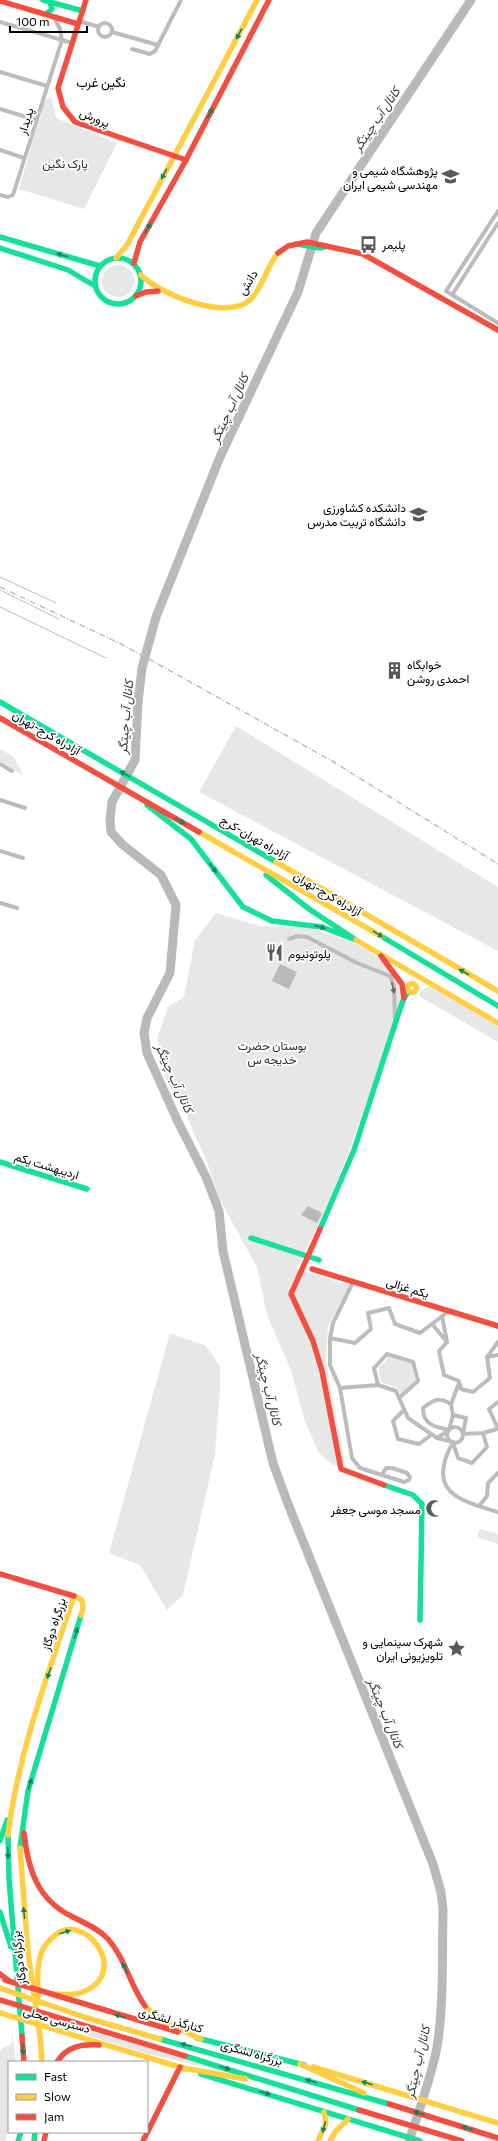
<svg xmlns="http://www.w3.org/2000/svg" width="498" height="2141" font-family="Commissioner,Vazirmatn,sans-serif">
  <rect width="100%" height="100%" fill="#fff"/>
  <!-- green -->
  <g fill="#e7e7e7">
    <path d="M51 97 56 118 117 143 84 209 19 189 44 101Z"/>
    <circle cx="118" cy="281" r="16"/>
    <path d="M236 726 498 887V951L199 792Z"/>
    <path d="M0 749 14 757 24 776 0 761Z"/>
    <path d="M216 913 260 926 311 928 358 945 371 952 389 968 398 980 402 996C371 1088 343 1183 296 1269L349 1285 328 1326 326 1363 346 1469 332 1464 319 1453 304 1419 292 1373 267 1315 257 1267 219 1198 207 1162 186 1115 165 1078 157 1039 168 1007 184 997 195 940Z"/>
    <path d="M429 986 498 1026V1042L419 996 420 991Z"/>
    <path d="M170 1333 206 1346 220 1366V1390L215 1454 183 1595 167 1610 140 1565 109 1553Z"/>
    <path d="M389 1357 411 1364 415 1381 401 1394 397 1388 381 1382 378 1368Z"/>
    <path d="M480 1529 498 1534V1544L477 1537Z"/>
    <path d="M70 2025 244 2076 148 2054 70 2030Z"/>
    <path d="M12 2031 16 2062H9V2127L5 2141H0V2050L12 2043Z"/>
  </g>
  <!-- water -->
  <g fill="#b9b9b9">
    <path d="M280 964 297 972 289 989 272 981Z"/>
    <path d="M308 1206 322 1213 317 1223 301 1215Z"/>
  </g>
  <g fill="none" stroke-linecap="round" stroke-linejoin="round">
    <!-- river -->
    <path stroke="#b9b9b9" stroke-width="9" d="M409 2141C419 2110 431 2079 437 2047 444 2003 442 1955 443 1910L441 1892 433 1864 288 1504 273 1463 243 1336 223 1251 219 1211 206 1177 178 1122 147 1053 144 1033 147 1018 170 973 176 905 161 875 123 845 111 832 110 820 112 802 135 760 138 702 142 668 156 617 220 457 298 292 316 233 471 0"/>
    <!-- street -->
    <g stroke="#bcbcbc" stroke-width="4">
      <path d="M79 21 99 27"/>
      <path d="M0 22 72 43"/>
      <circle cx="105" cy="30" r="7"/>
      <path d="M112 32 158 45"/>
      <path d="M132 49 150 54 155 51 181 0"/>
      <path d="M0 72 47 86"/>
      <path d="M0 109 36 120"/>
      <path d="M0 150 24 158"/>
      <path d="M0 195 8 197 13 195 62 40 60 29 54 17"/>
      <path d="M498 211 446 291 498 323"/>
      <path d="M452 295 498 223"/>
      <path d="M0 764 12 771"/>
      <path d="M0 800 25 808"/>
      <path d="M0 851 23 858"/>
      <path d="M0 903 17 908"/>
      <path d="M289 939 298 936 307 937 357 963 390 976 394 986 395 1018"/>
      <path d="M353 1282 333 1323 330 1338V1365L340 1388 352 1458 360 1468 404 1482 409 1480 410 1477 407 1473 392 1468H386L382 1475"/>
      <path d="M442 1316 447 1342"/>
      <path d="M432 1324 447 1342 439 1351 444 1375 459 1381 461 1389 473 1392 490 1378 487 1357 498 1342"/>
      <path d="M330 1338 355 1343 371 1329 368 1313 389 1308 395 1324 420 1333 449 1311"/>
      <path d="M487 1357 498 1355"/>
      <path d="M378 1385 374 1368 387 1354 413 1362 418 1381 399 1398"/>
      <path d="M340 1388 378 1385 396 1391 408 1418 437 1438 453 1442"/>
      <path d="M498 1402 489 1409 498 1429"/>
      <path d="M451 1404 453 1415 449 1430C435 1427 423 1425 423 1408 435 1399 438 1397 451 1404L459 1383"/>
      <path d="M403 1411 393 1421 398 1439 419 1444 431 1435"/>
      <path d="M453 1415 466 1418 463 1434 483 1433 498 1429"/>
      <circle cx="455" cy="1435" r="8"/>
      <path d="M437 1438 449 1430"/>
      <path d="M453 1442C426 1491 457 1500 498 1512"/>
      <path d="M453 1442 458 1458 472 1463 487 1447 483 1433"/>
      <path d="M479 1506 487 1496 488 1483 498 1473"/>
    </g>
    <!-- fast -->
    <g stroke="#16e098" stroke-width="5.5">
      <path d="M43 0 83 11"/>
      <path d="M46 14 52 9 50 2"/>
      <path d="M0 237 100 266"/>
      <path d="M296 244 320 248 327 246"/>
      <path d="M0 248 68 270 95 286"/>
      <circle cx="118" cy="281" r="23"/>
      <path d="M0 702 276 862"/>
      <path d="M147 805 191 839 243 907 272 921 322 927 356 940"/>
      <path d="M266 875 309 909 356 940"/>
      <path d="M381 936 498 1006"/>
      <path d="M0 1162 87 1189"/>
      <path d="M320 1229 354 1150 399 1012 404 998 409 991"/>
      <path d="M251 1238 319 1260"/>
      <path d="M384 1485 413 1495 422 1504 420 1620"/>
      <path d="M8 1835 9 1879 22 2036"/>
      <path d="M0 1841 7 1820"/>
      <path d="M20 1848 28 1791 81 1615"/>
      <path d="M0 1912 11 1947"/>
      <path d="M197 2038 304 2065"/>
      <path d="M160 2039 389 2104"/>
      <path d="M185 2056 359 2110"/>
      <path d="M201 2074 420 2141"/>
      <path d="M18 2141 21 2132"/>
      <path d="M34 2141 35 2132"/>
    </g>
    <!-- slow -->
    <g stroke="#ffcf43" stroke-width="5.5">
      <path d="M116 258 127 245 257 0"/>
      <path d="M141 275C161 295 226 321 250 300 263 288 266 267 278 253"/>
      <path d="M199 832 381 936"/>
      <path d="M276 862 498 991"/>
      <path d="M356 940 498 1023"/>
      <circle cx="412" cy="988" r="4.5"/>
      <path d="M8 1835C18 1753 48 1674 74 1596L82 1600 83 1608 81 1615"/>
      <path d="M20 1848 28 1952 40 2036"/>
      <path d="M0 1988 87 2018 160 2039"/>
      <path d="M38 1997C38 1982 36 1966 42 1951 44 1945 48 1942 53 1937 82 1908 133 1971 83 1992 74 1996 61 1994 52 1994"/>
      <path d="M145 2006 162 2021 201 2039"/>
      <path d="M0 2013 186 2069"/>
      <path d="M40 2036 42 2062"/>
      <path d="M300 2064 364 2093"/>
      <path d="M313 2067 498 2123"/>
      <path d="M183 2068 246 2079"/>
      <path d="M318 2141 326 2123 324 2112"/>
      <path d="M330 2141 336 2131 348 2119"/>
    </g>
    <!-- jam -->
    <g stroke="#f24e42" stroke-width="5.5">
      <path d="M86 0 58 88 63 107 75 122 186 160"/>
      <path d="M0 1 78 24"/>
      <path d="M278 253 288 246 307 242 363 254 498 330"/>
      <path d="M134 263 140 242 186 160 269 0"/>
      <path d="M136 296 146 292 158 291"/>
      <path d="M0 718 199 832"/>
      <path d="M381 956 402 984 404 998"/>
      <path d="M320 1229 291 1294 313 1341 322 1371 341 1469 384 1485"/>
      <path d="M312 1269 498 1326"/>
      <path d="M0 1574 74 1596"/>
      <path d="M24 1833C28 1869 37 1899 71 1916 84 1923 98 1928 108 1939 125 1958 130 1985 145 2006"/>
      <path d="M0 1974 9 1981"/>
      <path d="M5 1980 178 2032"/>
      <path d="M0 2000 185 2056"/>
      <path d="M22 2036 24 2062"/>
      <path d="M57 2062C67 2046 82 2044 99 2045"/>
      <path d="M389 2104 498 2138"/>
      <path d="M359 2110 462 2141"/>
      <path d="M44 2141 46 2132"/>
      <path d="M143 2141 180 2067"/>
    </g>
    <!-- tram -->
    <g stroke="#bcbcbc" stroke-width="1">
      <path d="M0 577 56 603"/>
      <path d="M0 590 59 619"/>
      <path d="M0 607 106 658"/>
    </g>
    <!-- rail -->
    <path stroke="#bcbcbc" stroke-width="1.5" stroke-dasharray="6 2 1 2" stroke-linecap="butt" d="M0 587 121 644 158 664 332 761 498 864"/>
  </g>
  <!-- one-way arrows -->
  <defs><path id="oneway-solid" d="M-6-.8H1V-3.2L6.5 0L1 3.2V.8H-6Z"/></defs>
  <g fill="#0d865b">
    <use href="#oneway-solid" transform="translate(239 34) rotate(118)"/>
    <use href="#oneway-solid" transform="translate(210 113) rotate(-63)"/>
    <use href="#oneway-solid" transform="translate(164 174) rotate(117)"/>
    <use href="#oneway-solid" transform="translate(148 228) rotate(-61)"/>
    <use href="#oneway-solid" transform="translate(62 255) rotate(-164)"/>
    <use href="#oneway-solid" transform="translate(125 774) rotate(-149)"/>
    <use href="#oneway-solid" transform="translate(180 821) rotate(30)"/>
    <use href="#oneway-solid" transform="translate(213 868) rotate(53)"/>
    <use href="#oneway-solid" transform="translate(320 927) rotate(15)"/>
    <use href="#oneway-solid" transform="translate(378 934) rotate(31)"/>
    <use href="#oneway-solid" transform="translate(464 972) rotate(-150)"/>
    <use href="#oneway-solid" transform="translate(76 1633) rotate(-73)"/>
    <use href="#oneway-solid" transform="translate(49 1673) rotate(108)"/>
    <use href="#oneway-solid" transform="translate(30 1784) rotate(-74)"/>
    <use href="#oneway-solid" transform="translate(8 1853) rotate(89)"/>
    <use href="#oneway-solid" transform="translate(24 1913) rotate(-96)"/>
    <use href="#oneway-solid" transform="translate(65 1932) rotate(-16)"/>
    <use href="#oneway-solid" transform="translate(125 1968) rotate(-117)"/>
    <use href="#oneway-solid" transform="translate(120 2016) rotate(-164)"/>
    <use href="#oneway-solid" transform="translate(186 2045) rotate(-165)"/>
    <use href="#oneway-solid" transform="translate(23 2049) rotate(86)"/>
    <use href="#oneway-solid" transform="translate(225 2068) rotate(17)"/>
    <use href="#oneway-solid" transform="translate(311 2081) rotate(-164)"/>
    <use href="#oneway-solid" transform="translate(367 2083) rotate(-164)"/>
    <use href="#oneway-solid" transform="translate(265 2093) rotate(17)"/>
    <use href="#oneway-solid" transform="translate(419 2113) rotate(-162)"/>
    <use href="#oneway-solid" transform="translate(324 2127) rotate(105)"/>
    <use href="#oneway-solid" transform="translate(467 2128) rotate(-162)"/>
  </g>
  <use fill="#676767" href="#oneway-solid" transform="translate(393 988) rotate(78)"/>
  <!-- icons -->
  <defs>
    <symbol id="university-bare" viewBox="-9 -9 18 18"><path d="M0-5L7-2L0 1L-7-2ZM-4 1L0 2.5L4 1V4Q0 6-4 4Z" fill="#595959" stroke="#fff" stroke-width="2.5" paint-order="stroke"/></symbol>
    <symbol id="bus-bare" viewBox="-9 -9 18 18"><path d="M-5-6H5V4H4V6H2V4H-2V6H-4V4H-5ZM-3.5-4V0h7V-4ZM-3.5 1.2v1.5H-2V1.2ZM2 1.2v1.5H3.5V1.2Z" fill="#595959" stroke="#fff" stroke-width="2.5" paint-order="stroke"/></symbol>
    <symbol id="building-bare" viewBox="-9 -9 18 18"><path d="M-4-6H4V6H1V3H-1V6H-4ZM-2.5-4.3h1.7v1.8h-1.7ZM.8-4.3h1.7v1.8H.8ZM-2.5-1h1.7V.8h-1.7ZM.8-1h1.7V.8H.8Z" fill="#595959" stroke="#fff" stroke-width="2.5" paint-order="stroke"/></symbol>
    <symbol id="restaurant-bare" viewBox="-9 -9 18 18"><path d="M-5-6h1v4h1v-4h1v4h1v-4h1v5L-1.5 .5V6h-2V.5L-5-1ZM5-6V6H3V1.5H1.5Q1.5-4 5-6Z" fill="#595959" stroke="#fff" stroke-width="2.5" paint-order="stroke"/></symbol>
    <symbol id="mosque-bare" viewBox="-9 -9 18 18"><path d="M3.5-4.9A6 6 0 1 0 3.5 4.9A5 5 0 1 1 3.5-4.9Z" fill="#595959" stroke="#fff" stroke-width="2.5" paint-order="stroke"/></symbol>
    <symbol id="sight-bare" viewBox="-9 -9 18 18"><path d="M0-6L1.8-2.2L6-1.7L2.9 1.2L3.7 5.4L0 3.3L-3.7 5.4L-2.9 1.2L-6-1.7L-1.8-2.2Z" fill="#595959" stroke="#fff" stroke-width="2.5" paint-order="stroke"/></symbol>
  </defs>
  <g fill-rule="evenodd">
    <use href="#university-bare" x="438" y="164" width="25" height="25"/>
    <use href="#bus-bare" x="356" y="232" width="25" height="25"/>
    <use href="#university-bare" x="406" y="502" width="25" height="25"/>
    <use href="#building-bare" x="382" y="658" width="25" height="25"/>
    <use href="#restaurant-bare" x="262" y="940" width="25" height="25"/>
    <use href="#mosque-bare" x="422" y="1496" width="25" height="25"/>
    <use href="#sight-bare" x="444" y="1636" width="25" height="25"/>
  </g>
  <g text-anchor="middle" dominant-baseline="central" stroke-width="3.5" stroke-linejoin="round" paint-order="stroke">
    <!-- street labels -->
    <g font-size="12" fill="#000" stroke="#fff">
      <text transform="translate(95 117) rotate(22)">پرورش</text>
      <text transform="translate(25 121) rotate(-73)">پدیدار</text>
      <text transform="translate(247 282) rotate(-58)">دانش</text>
      <text transform="translate(47 732) rotate(30)">آزادراه کرج-تهران</text>
      <text transform="translate(255 837) rotate(30)">آزادراه تهران-کرج</text>
      <text transform="translate(328 893) rotate(30)">آزادراه کرج-تهران</text>
      <text transform="translate(47 1165) rotate(17)">اردیبهشت یکم</text>
      <text transform="translate(408 1287) rotate(17)">یکم غزالی</text>
      <text transform="translate(53 1624) rotate(-72)">بزرگراه دوگاز</text>
      <text transform="translate(18 1958) rotate(-97)">بزرگراه دوگاز</text>
      <text transform="translate(57 2019) rotate(16)">دسترسی محلی</text>
      <text transform="translate(171 2019) rotate(16)">کنارگذر لشگری</text>
      <text transform="translate(252 2052) rotate(16)">بزرگراه لشگری</text>
    </g>
    <!-- park labels -->
    <g font-size="12" fill="#2b2b2b" stroke="#fff">
      <text x="65" y="163">پارک نگین</text>
      <text x="272" y="1045">بوستان حضرت<tspan x="272" dy="14">خدیجه س</tspan></text>
    </g>
    <!-- poi labels -->
    <g font-size="12" fill="#000" stroke="#fff" text-anchor="end">
      <text x="438" y="170">پژوهشگاه شیمی و<tspan x="438" dy="14">مهندسی شیمی ایران</tspan></text>
      <text x="382" y="244" text-anchor="start">پلیمر</text>
      <text x="406" y="507">دانشکده کشاورزی<tspan x="406" dy="14">دانشگاه تربیت مدرس</tspan></text>
      <text x="407" y="664" text-anchor="start">خوابگاه<tspan x="407" dy="14">احمدی روشن</tspan></text>
      <text x="288" y="953" text-anchor="start">پلوتونیوم</text>
      <text x="421" y="1509">مسجد موسی جعفر</text>
      <text x="443" y="1641">شهرک سینمایی و<tspan x="443" dy="14">تلویزیونی ایران</tspan></text>
    </g>
    <!-- neighbourhood labels -->
    <g font-size="13" fill="#000" stroke="#fff">
      <text x="101" y="82">نگین غرب</text>
    </g>
    <!-- water labels -->
    <g font-size="13" font-style="italic" fill="#3c3c3c" stroke="#fff">
      <text transform="translate(376 119) rotate(-56)">کانال آب چیتگر</text>
      <text transform="translate(229 408) rotate(-65)">کانال آب چیتگر</text>
      <text transform="translate(125 717) rotate(-85)">کانال آب چیتگر</text>
      <text transform="translate(175 1078) rotate(66)">کانال آب چیتگر</text>
      <text transform="translate(269 1389) rotate(76)">کانال آب چیتگر</text>
      <text transform="translate(386 1713) rotate(68)">کانال آب چیتگر</text>
      <text transform="translate(417 2062) rotate(-77)">کانال آب چیتگر</text>
    </g>
  </g>
  <!-- legend -->
  <rect x="8" y="2061" width="140" height="72" fill="#ffffff" stroke="#999999"/>
  <rect x="16" y="2074" width="20" height="6" fill="#16e098" stroke="#999999"/>
  <text x="44" y="2081" font-size="12" fill="#000000">Fast</text>
  <rect x="16" y="2094" width="20" height="6" fill="#ffcf43" stroke="#999999"/>
  <text x="44" y="2101" font-size="12" fill="#000000">Slow</text>
  <rect x="16" y="2114" width="20" height="6" fill="#f24e42" stroke="#999999"/>
  <text x="44" y="2121" font-size="12" fill="#000000">Jam</text>
  <!-- scale -->
  <path d="M10 26v6h77v-6" fill="none" stroke="#000000" stroke-width="2"/>
  <text x="16" y="26" font-size="12" fill="#000000" stroke="#ffffff" stroke-width="3" paint-order="stroke">100 m</text>
</svg>
